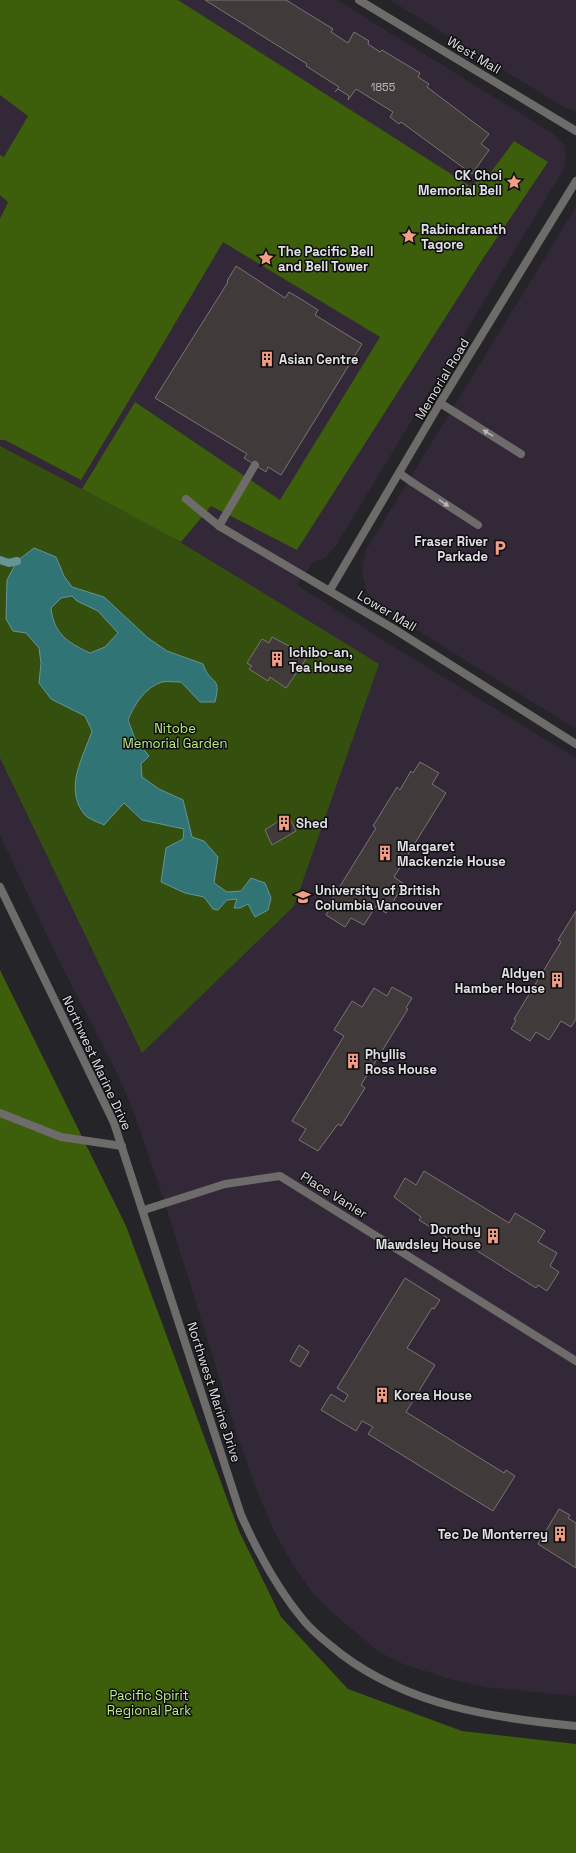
<svg xmlns="http://www.w3.org/2000/svg" width="576" height="1853" font-family="'Space Grotesk',sans-serif">
  <rect width="100%" height="100%" fill="#252529"/>
  <!-- education -->
  <g fill="#332837">
    <path d="M0 0H337L552 133 565 146V167L337 544 325 558 313 562 297 585 386 642 576 758V1696L485 1687 453 1680 403 1664 379 1652 333 1613 312 1592 293 1565 274 1531 259 1496 238 1438 165 1203 132 1107 118 1075 58 959 0 835Z"/>
    <path d="M390 0H576V111L565 108Z"/>
    <path d="M576 207V729L385 610 368 594 363 577 362 568 366 550Z"/>
  </g>
  <!-- green -->
  <path fill="#35500e" d="M0 446 167 534 379 664 294 906 142 1053 0 758Z"/>
  <!-- forest -->
  <g fill="#3d5e0a">
    <path d="M0 0H178L470 186 491 172 514 141 548 162 484 257 297 550 211 506 181 542 82 489 135 402 280 500 380 337 223 242 154 359 81 480 5 440H0V219L8 202 0 195V155L4 157 28 116 0 95Z"/>
    <path d="M0 970 126 1226 239 1531 281 1617 348 1689 462 1731 576 1744V1853H0Z"/>
  </g>
  <!-- water -->
  <path fill="#317476" stroke="#669497" fill-rule="evenodd" d="M34 548 56 557 64 576 72 587 104 597 148 638 167 651 203 664C210 686 222 674 215 702H200L181 682C175 682 167 681 162 682 145 687 134 705 128 720L135 739 149 756 141 764 142 777 159 789 183 800 192 837 204 841 218 857 214 883 227 892 241 891 251 878 265 883 271 898 268 910 255 917 248 904 240 908H234L237 899 227 900 218 910 213 909 204 897 185 893 161 882 166 848 183 839 184 829 142 820 124 803 104 825C98 822 88 819 84 814 64 787 83 758 92 731L85 716 51 699 39 683 41 663 39 648 26 633 13 631 6 619 7 580 17 561ZM72 596 77 601 98 611 118 633 105 647 90 653C67 642 54 634 51 608L61 598Z"/>
  <g fill="none" stroke-linecap="round" stroke-linejoin="round">
    <!-- stream -->
    <path stroke="#669497" stroke-width="8" d="M0 560 9 563 17 561"/>
  </g>
  <!-- building -->
  <g fill="#413a3a" stroke="#7b7373">
    <path d="M205 0H286L333 29 331 32 348 43 354 32 369 41 368 44 380 52 382 50 420 73 418 77 429 84 427 87 489 134 481 144 489 150 472 174 401 122 399 124 390 117 393 112 356 89 348 100 349 96 338 89 335 92 339 87 306 66 307 64Z"/>
    <path d="M236 266 285 298 289 292 304 301 318 310 315 315 362 344 281 475 268 467 266 472 244 458 247 454 155 398 228 282 227 281Z"/>
    <path d="M272 637 308 656 286 688 270 677 268 681 249 669 252 666 247 663 262 639 269 643Z"/>
    <path d="M420 762 439 773 432 784 446 793 394 877 404 884 386 913 376 906 364 925 351 918 345 927 326 915 331 906 329 904 376 828 373 826 397 787 400 790 411 771 413 773Z"/>
    <path d="M288 815 296 831 272 845 265 830Z"/>
    <path d="M576 911V1019L571 1027 561 1021 549 1040 536 1032 530 1041 511 1029 516 1020 514 1019 561 942 558 940Z"/>
    <path d="M392 987 412 998 406 1008 408 1009 361 1085 365 1088 341 1126 338 1124 318 1151 299 1140 306 1129 292 1121 344 1036 334 1030 352 1001 362 1007 374 988 387 996Z"/>
    <path d="M424 1171 509 1223 515 1213 545 1231 538 1242 557 1253 550 1266 559 1272 547 1291 538 1285 536 1288 460 1240 457 1244 419 1220 421 1217 394 1197 405 1178 416 1185Z"/>
    <path d="M405 1278 440 1300 434 1309 432 1308 407 1348 435 1365 406 1412 504 1473 506 1470 515 1476 493 1511 368 1434 373 1427 362 1421 356 1431 321 1410 331 1394 344 1402 348 1395 337 1388Z"/>
    <path d="M299 1345 309 1352 300 1367 290 1361Z"/>
    <path d="M559 1509 570 1515 568 1518 576 1523V1568L538 1544Z"/>
  </g>
  <g fill="none" stroke-linecap="round" stroke-linejoin="round">
    <!-- service -->
    <g stroke="#6e6b6b" stroke-width="8">
      <path d="M440 403 521 454"/>
      <path d="M412 482 478 525"/>
      <path d="M219 526 255 465"/>
      <path d="M0 1113 61 1137 122 1146"/>
    </g>
    <!-- pedestrian -->
    <path stroke="#6e6b6b" stroke-width="8" d="M144 1210 225 1184 280 1176 576 1361"/>
    <!-- minor -->
    <g stroke="#6e6b6b" stroke-width="8">
      <path d="M359 0 576 131"/>
      <path d="M399 473 412 482"/>
      <path d="M186 499 219 526 394 629 576 744"/>
      <path d="M330 590 440 403 576 181"/>
    </g>
    <!-- tertiary -->
    <path stroke="#6e6b6b" stroke-width="8" d="M0 887 114 1123 241 1515C258 1553 278 1590 305 1622 315 1634 329 1644 341 1654 410 1706 493 1718 576 1726"/>
  </g>
  <!-- one-way arrows -->
  <defs><path id="oneway-solid" d="M-6-.8H1V-3.2L6.5 0L1 3.2V.8H-6Z"/></defs>
  <g fill="#b9b7ba">
    <use href="#oneway-solid" transform="translate(488 433) rotate(-148)"/>
    <use href="#oneway-solid" transform="translate(444 503) rotate(34)"/>
  </g>
  <!-- icons -->
  <defs>
    <symbol id="sight-bare" viewBox="-9 -9 18 18"><path d="M0-6L1.8-2.2L6-1.7L2.9 1.2L3.7 5.4L0 3.3L-3.7 5.4L-2.9 1.2L-6-1.7L-1.8-2.2Z" fill="#f49e87" stroke="#0e0e10" stroke-width="2.5" paint-order="stroke"/></symbol>
    <symbol id="building-bare" viewBox="-9 -9 18 18"><path d="M-4-6H4V6H1V3H-1V6H-4ZM-2.5-4.3h1.7v1.8h-1.7ZM.8-4.3h1.7v1.8H.8ZM-2.5-1h1.7V.8h-1.7ZM.8-1h1.7V.8H.8Z" fill="#f49e87" stroke="#0e0e10" stroke-width="2.5" paint-order="stroke"/></symbol>
    <symbol id="parking-bare" viewBox="-9 -9 18 18"><path d="M-3.5-5.5H1a3.5 3.5 0 0 1 0 7H-1V5.5H-3.5ZM-1-3.4V-.6H.8a1.4 1.4 0 0 0 0-2.8Z" fill="#f49e87" stroke="#0e0e10" stroke-width="2.5" paint-order="stroke"/></symbol>
    <symbol id="university-bare" viewBox="-9 -9 18 18"><path d="M0-5L7-2L0 1L-7-2ZM-4 1L0 2.5L4 1V4Q0 6-4 4Z" fill="#f49e87" stroke="#0e0e10" stroke-width="2.5" paint-order="stroke"/></symbol>
  </defs>
  <g fill-rule="evenodd">
    <use href="#sight-bare" x="503" y="171" width="22" height="22"/>
    <use href="#sight-bare" x="398" y="225" width="22" height="22"/>
    <use href="#sight-bare" x="255" y="247" width="22" height="22"/>
    <use href="#building-bare" x="256" y="348" width="22" height="22"/>
    <use href="#parking-bare" x="489" y="537" width="22" height="22"/>
    <use href="#building-bare" x="266" y="648" width="22" height="22"/>
    <use href="#building-bare" x="273" y="812" width="22" height="22"/>
    <use href="#building-bare" x="374" y="842" width="22" height="22"/>
    <use href="#university-bare" x="292" y="886" width="22" height="22"/>
    <use href="#building-bare" x="546" y="969" width="22" height="22"/>
    <use href="#building-bare" x="342" y="1050" width="22" height="22"/>
    <use href="#building-bare" x="482" y="1225" width="22" height="22"/>
    <use href="#building-bare" x="371" y="1384" width="22" height="22"/>
    <use href="#building-bare" x="549" y="1523" width="22" height="22"/>
  </g>
  <g text-anchor="middle" dominant-baseline="central" stroke-width="3" stroke-linejoin="round" paint-order="stroke">
    <!-- number labels -->
    <g font-size="11" fill="#b9b6ba">
      <text x="383" y="87">1855</text>
    </g>
    <!-- street labels -->
    <g font-size="13" fill="#e1e0e4" stroke="#0e0e10">
      <text transform="translate(474 55) rotate(31)">West Mall</text>
      <text transform="translate(442 379) rotate(-59)">Memorial Road</text>
      <text transform="translate(387 611) rotate(31)">Lower Mall</text>
      <text transform="translate(97 1063) rotate(65)">Northwest Marine Drive</text>
      <text transform="translate(334 1195) rotate(32)">Place Vanier</text>
      <text transform="translate(214 1392) rotate(72)">Northwest Marine Drive</text>
    </g>
    <!-- poi labels -->
    <g font-size="13" font-weight="bold" fill="#e1e0e4" stroke="#0e0e10" text-anchor="start">
      <text x="502" y="175" text-anchor="end">CK Choi<tspan x="502" dy="15">Memorial Bell</tspan></text>
      <text x="421" y="229">Rabindranath<tspan x="421" dy="15">Tagore</tspan></text>
      <text x="278" y="251">The Pacific Bell<tspan x="278" dy="15">and Bell Tower</tspan></text>
      <text x="279" y="359">Asian Centre</text>
      <text x="488" y="541" text-anchor="end">Fraser River<tspan x="488" dy="15">Parkade</tspan></text>
      <text x="289" y="652">Ichibo-an,<tspan x="289" dy="15">Tea House</tspan></text>
      <text x="296" y="823">Shed</text>
      <text x="397" y="846">Margaret<tspan x="397" dy="15">Mackenzie House</tspan></text>
      <text x="315" y="890">University of British<tspan x="315" dy="15">Columbia Vancouver</tspan></text>
      <text x="545" y="973" text-anchor="end">Aldyen<tspan x="545" dy="15">Hamber House</tspan></text>
      <text x="365" y="1054">Phyllis<tspan x="365" dy="15">Ross House</tspan></text>
      <text x="481" y="1229" text-anchor="end">Dorothy<tspan x="481" dy="15">Mawdsley House</tspan></text>
      <text x="394" y="1395">Korea House</text>
      <text x="548" y="1534" text-anchor="end">Tec De Monterrey</text>
    </g>
    <!-- park labels -->
    <g font-size="13" fill="#b9eb83" stroke="#0e0e10">
      <text x="175" y="728">Nitobe<tspan x="175" dy="15">Memorial Garden</tspan></text>
      <text x="149" y="1695">Pacific Spirit<tspan x="149" dy="15">Regional Park</tspan></text>
    </g>
  </g>
</svg>
